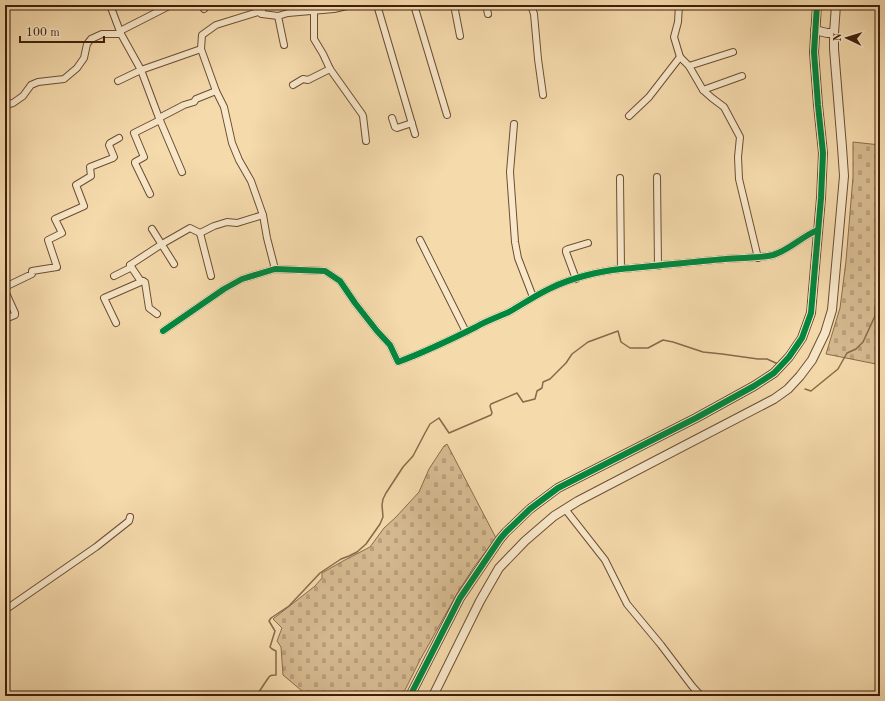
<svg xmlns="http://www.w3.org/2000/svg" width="885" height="701" font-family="'Old Standard TT',serif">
  <defs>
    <pattern id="cemetery-stones" width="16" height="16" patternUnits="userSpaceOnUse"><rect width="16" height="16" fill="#d6ba90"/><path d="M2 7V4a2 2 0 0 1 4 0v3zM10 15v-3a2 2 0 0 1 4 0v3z" fill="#b99f7b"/></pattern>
  </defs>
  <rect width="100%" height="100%" fill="#f5daac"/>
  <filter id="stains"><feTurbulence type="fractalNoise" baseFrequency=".005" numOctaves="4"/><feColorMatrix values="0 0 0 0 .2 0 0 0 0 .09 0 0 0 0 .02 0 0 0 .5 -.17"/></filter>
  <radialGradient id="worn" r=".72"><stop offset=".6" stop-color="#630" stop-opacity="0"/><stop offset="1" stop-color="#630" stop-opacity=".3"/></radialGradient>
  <!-- cemetery -->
  <g fill="url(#cemetery-stones)" stroke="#8a6c4d">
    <path d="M853 142 880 145V340L876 364 826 354 840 308 846 261 853 177Z"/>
    <path d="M447 444 496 538 474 567 458 592 420 660 402 696H308L283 675 281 647 277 641 282 628 273 619 315 586 322 578V573L343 561 370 547 384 528 396 517 419 492 429 469 444 446Z"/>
  </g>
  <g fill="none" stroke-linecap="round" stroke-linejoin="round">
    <!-- stream -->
    <g stroke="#87694a" stroke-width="1.5">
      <path d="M805 389 811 391 838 369 847 353 856 349 863 342 875 316V306L879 294V284L880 282"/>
      <path d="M256 696C259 693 268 677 270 676 271 675 274 675 276 675V651L272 649 270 647 275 631 269 621 271 618 289 606 320 573 341 559 349 556 357 552 366 544 380 524 383 517 382 505 383 499 386 493 403 467 413 456 425 433 430 424 439 418 449 433 491 415 492 413 490 406 491 404 517 393 523 402 535 399 537 391 542 388 543 382 550 379 566 363 572 354 588 342 618 331 621 342 630 348H648L663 340 673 342 703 352 722 354 758 359H767L778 364"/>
    </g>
    <defs>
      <g id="minor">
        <path d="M110 5 121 34 141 70 159 118 182 172"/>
        <path d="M202 5 204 9"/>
        <path d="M377 5 415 134"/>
        <path d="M414 5 447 115"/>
        <path d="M454 5 460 36"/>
        <path d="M486 5 488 14"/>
        <path d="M531 5 534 14 538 59 543 95"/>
        <path d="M679 5 678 22 674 37 680 57 689 66 703 90 712 98 724 107 740 137 738 157 739 179 758 258"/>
        <path d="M314 10V39L323 54 330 69 362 114 363 116 366 141"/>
        <path d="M262 14V5"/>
        <path d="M278 16 284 45"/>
        <path d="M120 31 171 5"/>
        <path d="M689 66 733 52"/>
        <path d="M118 81 141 70 201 49"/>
        <path d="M293 85 303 79 308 80 330 69"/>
        <path d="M703 90 742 76"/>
        <path d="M5 105 13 103 23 96 31 85 38 82 64 79 77 68 84 58 87 44 91 39 102 34H121"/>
        <path d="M629 116 649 97 680 57"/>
        <path d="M159 118 184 105 194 102 196 99 216 91"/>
        <path d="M392 118 395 127 397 128 412 123"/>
        <path d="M514 124 510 172 515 242 518 258 533 297"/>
        <path d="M657 177 658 266"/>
        <path d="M620 178 621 269"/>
        <path d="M150 194 135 163V162L144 157 134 133 160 120"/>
        <path d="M152 229 174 264"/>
        <path d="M200 233 214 226 227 222 237 223 263 215"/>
        <path d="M200 233 211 276"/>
        <path d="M420 240 466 332"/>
        <path d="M130 265 140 280 145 282 149 308 157 314"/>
        <path d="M275 269 267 238 263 215 251 181 239 160 232 143 224 107 216 91 201 49 202 35 216 25 258 12 262 14 278 16 288 13 334 9 351 5"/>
        <path d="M114 276 130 268V265L162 244 190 228 200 233"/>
        <path d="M576 279 566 252V250L568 249 588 243"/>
        <path d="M5 287 32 274V271L57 267 48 240 62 233 55 219 84 206 76 185 91 176 90 167 113 158 114 157 109 145 110 143 119 138"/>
        <path d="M5 291 15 313V315L5 319"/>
        <path d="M116 323 104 298 143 281"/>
        <path d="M163 331 224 289 242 279 275 269 325 271 340 281 355 303 377 331 390 345 398 362C425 352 450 340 476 327 486 321 498 317 509 312 523 304 536 295 551 288 571 278 600 271 621 269 656 266 690 262 725 259 741 257 757 259 773 255 790 250 802 236 818 230"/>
        <path d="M565 509 605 560 627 604 661 645 692 686 701 696"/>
        <path d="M5 610 96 547 129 521 130 517"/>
      </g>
      <g id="tertiary">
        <path d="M815 30 827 33H834"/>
        <path d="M410 696 460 598 500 539 506 532 530 509 558 488 696 418 754 386 774 373 789 357 802 338 811 313 821 198 823 153 818 105 814 52 817 5"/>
        <path d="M433 696 480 601 499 568 525 541 554 516 578 501 774 399 788 389 800 376 812 360 825 333 832 310 844 176 842 147 834 49V33L836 5"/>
      </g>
    </defs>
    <!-- minor casing -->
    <use href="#minor" stroke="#6c4e32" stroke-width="8"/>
    <!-- tertiary casing -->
    <use href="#tertiary" stroke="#6c4e32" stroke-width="10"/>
    <!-- minor -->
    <use href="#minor" stroke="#f8e7c9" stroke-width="6"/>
    <!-- tertiary -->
    <use href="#tertiary" stroke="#f8e7c9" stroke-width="8"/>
    <defs>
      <g id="cycleway">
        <path d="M163 331 224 289 242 279 275 269 325 271 340 281 355 303 377 331 390 345 398 362C425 352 450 340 476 327 486 321 498 317 509 312 523 304 536 295 551 288 571 278 600 271 621 269 656 266 690 262 725 259 741 257 757 259 773 255 790 250 802 236 818 230"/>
        <path d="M410 696 460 598 500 539 506 532 530 509 558 488 696 418 754 386 774 373 789 357 802 338 811 313 821 198 823 153 818 105 814 52 817 5"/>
      </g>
    </defs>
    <!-- cycleway casing -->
    <use href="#cycleway" stroke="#f8e7c9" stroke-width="8"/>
    <!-- cycleway -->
    <use href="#cycleway" stroke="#00873e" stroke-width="6"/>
  </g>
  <!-- margin -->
  <rect width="885" height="701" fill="none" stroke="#f5daac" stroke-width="20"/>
  <rect x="6" y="6" width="873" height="689" fill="none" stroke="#3f1f0a" stroke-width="2"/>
  <rect x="10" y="10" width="865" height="681" fill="none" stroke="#3f1f0a"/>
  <!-- north arrow -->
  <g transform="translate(847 38) rotate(274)" stroke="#f8e7c9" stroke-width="3" paint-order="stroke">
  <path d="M0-3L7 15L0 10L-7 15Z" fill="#3f1f0a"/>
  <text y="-6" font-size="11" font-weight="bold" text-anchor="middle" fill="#3f1f0a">N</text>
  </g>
  <!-- scale -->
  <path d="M20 36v6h84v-6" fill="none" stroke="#3f1f0a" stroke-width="2"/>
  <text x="26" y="36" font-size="12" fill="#3f1f0a" stroke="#f8e7c9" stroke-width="3" paint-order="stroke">100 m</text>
  <rect width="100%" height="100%" filter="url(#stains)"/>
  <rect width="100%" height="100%" fill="url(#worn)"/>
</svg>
